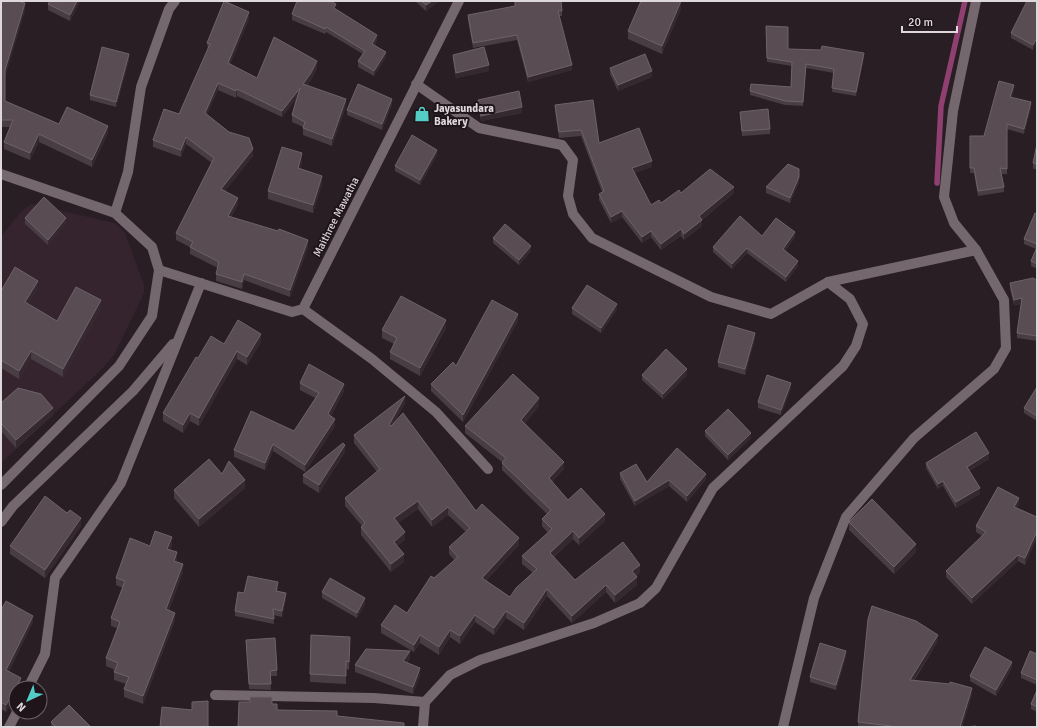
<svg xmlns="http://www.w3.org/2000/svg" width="1038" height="728" font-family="Signika,sans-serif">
  <rect width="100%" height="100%" fill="#281e23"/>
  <!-- built -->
  <path fill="#35242d" d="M31 204 115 223 125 233 144 285V293L114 355 100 371 1 463V236L22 211Z"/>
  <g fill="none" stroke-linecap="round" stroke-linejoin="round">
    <!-- stream -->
    <path stroke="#8f4070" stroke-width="5.5" d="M937 183 941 106 965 1"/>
    <!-- minor -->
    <g stroke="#74676d" stroke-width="10">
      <path d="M416 84 479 128 562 145 573 160 568 196 573 214 592 238 711 297 771 314 828 282 976 250"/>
      <path d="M1 174 115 213 152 247 159 270 152 316 119 366 1 485"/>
      <path d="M115 213 128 172 141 87 169 9 175 1"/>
      <path d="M159 270 292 312 303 309 459 1"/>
      <path d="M303 309 372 359 436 412 488 469"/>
      <path d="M1 522 13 506 133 391 173 344"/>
      <path d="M28 688 45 654 55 578 121 483 201 283"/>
      <path d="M215 695 374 698 425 702"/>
      <path d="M9 727 17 712"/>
      <path d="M423 727 425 702 450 675 480 660 594 623 640 603 656 588 713 488 843 366 856 346 863 324 850 299 828 282"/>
      <path d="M783 727 814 598 846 517 914 438 994 369 1006 348 1004 300 976 250 954 223 944 197 953 111 976 1"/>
    </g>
  </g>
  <!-- wall -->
  <g fill="#483d42">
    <path d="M1 1 22 2 25 10 5 77V101L59 124 108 133 92 167 39 142 30 160 4 149V142L10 127H1Z"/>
    <path d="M50 1H80L70 21 48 10V4Z"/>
    <path d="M415 1H439L426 11Z"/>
    <path d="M1037 1 1033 50 1011 38V33L1029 2Z"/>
    <path d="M336 9V10L377 40 375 45 386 57 374 76 358 67V61L363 54 326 32 325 34 292 20V14Z"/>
    <path d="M681 9 662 54 628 39V31Z"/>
    <path d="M562 11V16H559L572 70 528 82 517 40 473 48 468 20V15Z"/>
    <path d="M249 19 230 64 257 78 317 68 311 80 307 85 346 106 332 146 303 135V127L292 122V115L296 99 282 117 237 96 236 98 218 90 207 114 253 156 225 191 238 205 231 217 308 247 290 297 244 280 242 289 216 281V274L218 268 190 254V247L176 240V233L212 163 186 144 181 157 153 147V140L179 114 208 50 207 43Z"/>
    <path d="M766 26 788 49 864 57 856 96 832 92 834 73 806 68 803 106 785 105 750 95V91L791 87 792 66 767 62Z"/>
    <path d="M453 55 489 71 456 78 453 60Z"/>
    <path d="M129 60 116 107 90 100V95Z"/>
    <path d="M610 68 652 77 618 91 610 74Z"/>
    <path d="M1014 90 1012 97 1031 108 1024 134 1007 129V174H1001L1004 187V192L978 196 974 173H970V136H984Z"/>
    <path d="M478 100 522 113 481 121 478 105Z"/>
    <path d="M392 104 382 130 347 115V110Z"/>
    <path d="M555 105 599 143 652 167 634 173 651 205 661 203 681 193H734L702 220V226L684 240 681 236 661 250 651 237 642 243 622 217 611 223 599 200V194L602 192 581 136 559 138 555 111Z"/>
    <path d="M740 112 770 129V134L742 136Z"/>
    <path d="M1037 144V169H1033V163Z"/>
    <path d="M437 155 420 185 395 171V166Z"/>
    <path d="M302 161 300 169 322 184 313 213 268 199V191Z"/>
    <path d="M799 182 790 203 766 193V187Z"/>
    <path d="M1037 214V269L1031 266V261L1036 249 1024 244V239Z"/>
    <path d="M25 218 66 223 48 245 25 224Z"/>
    <path d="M762 236 795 237 785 251 798 266 786 282 747 253 732 269 713 252V247Z"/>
    <path d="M493 238 531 251 519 265 493 243Z"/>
    <path d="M1037 280V341L1017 338V333L1021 304 1014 305 1010 289V283Z"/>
    <path d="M38 289 28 304 57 321 101 308 63 377 31 359 19 379 1 368V291Z"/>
    <path d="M572 308 617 309 601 333 572 314Z"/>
    <path d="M518 321 463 422 431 391V384Z"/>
    <path d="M446 328 420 376 390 359V352L394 344 382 338V330Z"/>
    <path d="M755 338 745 375 718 367V362Z"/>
    <path d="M261 342 247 365 237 359 199 426 190 421 183 433 163 421V413L224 344Z"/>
    <path d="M642 375H687L663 399 642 380Z"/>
    <path d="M300 383 344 391 331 416 335 426 305 472 273 451 265 470 234 457V450L294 431 315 398 300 390Z"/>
    <path d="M1037 387V421L1024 413V408Z"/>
    <path d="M791 388 781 415 758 408V402Z"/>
    <path d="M1 403 53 415 16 448 1 431Z"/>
    <path d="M405 403 394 423 476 511 519 545 486 581 510 597 533 573 522 564V556L548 533 542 526V519L547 514 502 470V462L465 433V426L539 406 525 423 564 469 552 482 568 500 605 521 579 545 573 539 554 557 575 580 640 572 636 576 637 585 615 603 606 592 572 623 547 596 524 630 506 618 494 635 475 622 460 644 450 637 439 655 420 643 414 652 381 633V625L407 613 434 578 455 561 449 554V547L466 532 448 515 432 527 418 509 398 523 405 540 397 546 404 562 391 572 361 535V527L362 526 345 506V498L377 472 354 443V435Z"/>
    <path d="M705 431 751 438 728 460 705 436Z"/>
    <path d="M677 448 706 479 687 502 669 486 635 506 620 479V473L647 482Z"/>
    <path d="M345 452 319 493 303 483V475Z"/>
    <path d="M989 459 969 471 980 494 956 508 943 486 938 489 926 468V463Z"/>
    <path d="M245 488 199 527 174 498V490Z"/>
    <path d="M1019 505 1017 508 1037 517V537L1025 565 1018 561 972 604 946 577V571L982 536 976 532V526Z"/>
    <path d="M849 522 916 552 894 574 849 530Z"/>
    <path d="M81 526 45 578 10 554V546Z"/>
    <path d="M172 545 170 550 177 560 176 562 183 572 169 610 175 620 143 704 124 697V689L126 684 114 680V672L115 670 106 666V658L117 628 111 626V618L123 588 116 585V578L150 546Z"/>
    <path d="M278 587 277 591 286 598 282 617 273 615 274 624 235 616V611L244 593Z"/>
    <path d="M322 592 365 604 357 618 322 598Z"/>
    <path d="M1 610 33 622 9 671 21 685 16 688V693L6 712 1 709Z"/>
    <path d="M246 640 277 670V676H270L271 690 249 689Z"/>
    <path d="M938 641 914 681 972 694 962 727H858V722Z"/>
    <path d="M350 645 349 670 346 669V684L310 682V674Z"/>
    <path d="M1037 654V685L1021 678V673Z"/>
    <path d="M846 656 836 690 810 682V677Z"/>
    <path d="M410 658 407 663 420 675 413 694 355 672V665Z"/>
    <path d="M1012 668 996 696 970 681V676Z"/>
    <path d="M1037 690V712L1031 709V704Z"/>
    <path d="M51 722 91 727H51Z"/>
  </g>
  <!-- shaded-wall -->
  <g fill="#35292f">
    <path d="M77 1H80L70 21V15Z"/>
    <path d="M432 1H439L426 11V5Z"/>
    <path d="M681 1V9L662 54V46Z"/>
    <path d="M25 3V10L5 77V70Z"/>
    <path d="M249 12V19L228 70V63Z"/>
    <path d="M377 35V40L372 49V44Z"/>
    <path d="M1037 38V43L1033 50V45Z"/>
    <path d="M386 52V57L374 76V71Z"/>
    <path d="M864 53V57L856 96V92Z"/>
    <path d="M129 54V60L116 107V102Z"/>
    <path d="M317 61V68L311 80 303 91V84Z"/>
    <path d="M489 65V71L456 78V73Z"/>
    <path d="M572 65V70L528 82V77Z"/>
    <path d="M652 71V77L618 91V85Z"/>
    <path d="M218 83V90L205 119V113Z"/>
    <path d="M1014 85V90L1010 102V97Z"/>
    <path d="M300 88V95L282 117V111Z"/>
    <path d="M237 89V96L236 98V91Z"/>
    <path d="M346 99V106L332 146V139Z"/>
    <path d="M392 99V104L382 130V124Z"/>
    <path d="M1031 102V108L1024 134V129Z"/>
    <path d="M522 107V113L481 121V116Z"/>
    <path d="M108 126V133L92 167V160Z"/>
    <path d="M39 134V142L30 160V153Z"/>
    <path d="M186 137V144L181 157V150Z"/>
    <path d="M253 149V156L221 196V189Z"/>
    <path d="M437 150V155L420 185V180Z"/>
    <path d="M302 153V161L298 176V168Z"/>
    <path d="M652 161V167L632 174V168Z"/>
    <path d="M799 169V182L790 203V198Z"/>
    <path d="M322 176V184L313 213V205Z"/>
    <path d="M734 187V193L699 222V216Z"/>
    <path d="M238 198V205L228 223V216Z"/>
    <path d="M622 211V217L611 223V217Z"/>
    <path d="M66 218V223L48 245V240Z"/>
    <path d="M702 220V226L684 240V234Z"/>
    <path d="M681 229V236L661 250V244Z"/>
    <path d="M651 231V237L642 243V237Z"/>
    <path d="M795 232V237L783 255V249Z"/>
    <path d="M308 240V247L290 297V290Z"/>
    <path d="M531 246V251L519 265V260Z"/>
    <path d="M747 248V253L732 269V264Z"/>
    <path d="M798 261V266L786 282V277Z"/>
    <path d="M244 274V280L242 289V282Z"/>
    <path d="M38 281V289L25 310V302Z"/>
    <path d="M1022 298V304L1014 305V300Z"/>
    <path d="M101 300V308L63 377V369Z"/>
    <path d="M617 304V309L601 333V328Z"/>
    <path d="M518 314V321L463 422V415Z"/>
    <path d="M446 320V328L420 376V368Z"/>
    <path d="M755 333V338L745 375V369Z"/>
    <path d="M261 334V342L247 365V357Z"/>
    <path d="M31 351V359L19 379V371Z"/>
    <path d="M237 351V359L199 426V418Z"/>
    <path d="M687 369V375L663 399V394Z"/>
    <path d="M791 383V388L781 415V410Z"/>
    <path d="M344 384V391L328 421V414Z"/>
    <path d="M405 396V403L389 432V425Z"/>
    <path d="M539 398V406L521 427V420Z"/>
    <path d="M53 408V415L16 448V440Z"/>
    <path d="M190 413V421L183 433V425Z"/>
    <path d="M335 419V426L305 472V465Z"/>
    <path d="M751 433V438L728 460V455Z"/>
    <path d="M273 444V451L265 470V463Z"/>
    <path d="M345 445V452L319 493V485Z"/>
    <path d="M989 453V459L967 472V467Z"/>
    <path d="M564 462V469L549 485V478Z"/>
    <path d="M706 474V479L687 502V496Z"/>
    <path d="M245 480V488L199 527V519Z"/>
    <path d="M669 480V486L635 506V501Z"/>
    <path d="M943 481V486L938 489V484Z"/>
    <path d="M980 488V494L956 508V502Z"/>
    <path d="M1019 498V505L1014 513V507Z"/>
    <path d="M418 501V509L394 526V518Z"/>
    <path d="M448 507V515L432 527V520Z"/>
    <path d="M605 514V521L579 545V538Z"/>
    <path d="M81 518V526L45 578V570Z"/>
    <path d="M573 531V539L550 560V553Z"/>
    <path d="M1037 531V537L1025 565V558Z"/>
    <path d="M405 532V540L394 549V542Z"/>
    <path d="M172 537V545L167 557V549Z"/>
    <path d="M519 538V545L482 585V578Z"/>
    <path d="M916 544V552L894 574V567Z"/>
    <path d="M177 552V560L174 569V561Z"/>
    <path d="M404 554V562L391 572V564Z"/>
    <path d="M1018 555V561L972 604V598Z"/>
    <path d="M183 564V572L166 617V609Z"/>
    <path d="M640 565V572L632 578V571Z"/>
    <path d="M637 577V585L615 603V595Z"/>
    <path d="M606 585V592L572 623V616Z"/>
    <path d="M547 589V596L524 630V623Z"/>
    <path d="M286 593V598L282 617V611Z"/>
    <path d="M365 598V604L357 618V613Z"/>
    <path d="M506 611V618L494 635V628Z"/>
    <path d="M175 613V620L143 704V696Z"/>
    <path d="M475 615V622L460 644V636Z"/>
    <path d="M33 616V622L6 676V670Z"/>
    <path d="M450 630V637L439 655V647Z"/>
    <path d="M420 635V643L414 652V645Z"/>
    <path d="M938 635V641L910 686V680Z"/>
    <path d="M410 651V658L403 668V661Z"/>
    <path d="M846 651V656L836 690V685Z"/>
    <path d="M1012 662V668L996 696V690Z"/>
    <path d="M420 668V675L413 694V687Z"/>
    <path d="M21 678V685L19 688H16V693L6 712V705Z"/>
    <path d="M972 688V694L962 727H960Z"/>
  </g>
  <!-- building -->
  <g fill="#594d53" stroke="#6e6368">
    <path d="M1 1H20V2L25 3 5 70V101L59 124 67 107 108 126 92 160 39 134 30 153 4 142 13 120H1Z"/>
    <path d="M50 1H77L70 15 48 4Z"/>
    <path d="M224 1 249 12 228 63 257 78 274 37 317 61 311 73 303 84 346 99 332 139 303 128 305 122 292 115 300 88 282 111 237 89 236 91 218 83 205 113 229 132 249 138 253 149 221 189 238 198 228 216 278 231 279 229 308 240 290 290 244 274 242 282 216 274 219 262 190 247 193 242 176 233 214 158 186 137 181 150 153 140 164 109 179 114 210 44 207 43Z"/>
    <path d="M297 1H330L336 4 334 8 377 35 372 44 386 52 374 71 358 61 365 51 326 27 325 29 292 14Z"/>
    <path d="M421 1H432L426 5Z"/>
    <path d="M515 1H561L562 11H558L572 65 528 77 517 35 473 43 468 15 515 6Z"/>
    <path d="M641 1H681L662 46 628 31Z"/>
    <path d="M1027 1 1029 2V1H1037V38L1033 45 1011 33Z"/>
    <path d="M766 26 788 27V49L821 50 822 46 864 53 856 92 832 88 834 69 806 64 803 102 785 101 750 91 751 84 791 87 792 62 767 58Z"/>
    <path d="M102 47 129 54 116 102 90 95Z"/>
    <path d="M484 47 489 65 456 73 453 55Z"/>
    <path d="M645 54 652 71 618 85 610 68Z"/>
    <path d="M999 81 1014 85 1010 97 1031 102 1024 129 1007 124V169L1000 168 1004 187 978 191 974 168H970V136H984Z"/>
    <path d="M358 84 392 99 382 124 347 110Z"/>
    <path d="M519 91 522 107 481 116 478 100Z"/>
    <path d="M593 100 599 143 639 128 652 161 632 168 651 205 659 200 661 203 679 190 681 193 710 169 734 187 699 216 702 220 684 234 681 229 661 244 651 231 642 237 622 211 611 217 599 194 604 191 581 130 559 132 555 105Z"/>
    <path d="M768 109 770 129 742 131 740 112Z"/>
    <path d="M412 135 437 150 420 180 395 166Z"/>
    <path d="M1037 144V164L1033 163Z"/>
    <path d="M282 147 302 153 298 168 322 176 313 205 268 191Z"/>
    <path d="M788 164 799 169V177L790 198 766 187Z"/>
    <path d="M44 197 66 218 48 240 25 218Z"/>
    <path d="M1035 213 1037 214V244L1024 239Z"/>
    <path d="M740 216 762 236 776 218 795 232 783 249 798 261 786 277 747 248 732 264 713 247Z"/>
    <path d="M505 224 531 246 519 260 493 238Z"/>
    <path d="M1037 247V264L1031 261Z"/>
    <path d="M15 267 38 281 25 302 57 321 76 287 101 300 63 369 31 351 19 371 1 360V291Z"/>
    <path d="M1033 278 1037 280V336L1017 333 1022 298 1014 300 1010 283Z"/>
    <path d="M587 285 617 304 601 328 572 308Z"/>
    <path d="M401 296 446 320 420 368 390 352 397 338 382 330Z"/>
    <path d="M492 300 518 314 463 415 431 384 453 362 456 366Z"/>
    <path d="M238 320 261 334 247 357 237 351 199 418 190 413 183 425 163 413 196 357 198 358 211 336 224 344Z"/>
    <path d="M728 325 755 333 745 369 718 362Z"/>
    <path d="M666 349 687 369 663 394 642 375Z"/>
    <path d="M309 364 344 384 328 414 335 419 305 465 273 444 265 463 234 450 251 411 294 431 319 393 300 383Z"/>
    <path d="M513 374 539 398 521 420 564 462 549 478 568 500 581 488 605 514 579 538 573 531 550 553 575 580 623 542 640 565 632 571 637 577 615 595 606 585 572 616 547 589 524 623 506 611 494 628 475 615 460 636 450 630 439 647 420 635 414 645 381 625 395 605 407 613 431 576 434 578 458 557 449 547 470 528 448 507 432 520 418 501 394 518 405 532 394 542 404 554 391 564 361 527 365 523 345 498 380 469 354 435 405 396 389 425 391 426 403 413 476 511 482 504 519 538 482 578 510 597 516 588 537 569 522 556 552 529 542 519 551 510 502 463 506 458 465 426Z"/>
    <path d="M767 375 791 383 781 410 758 402Z"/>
    <path d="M1037 387V416L1024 408Z"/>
    <path d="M18 388 41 394 53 408 16 440 1 423V403Z"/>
    <path d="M728 409 751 433 728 455 705 431Z"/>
    <path d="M976 432 989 453 967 467 980 488 956 502 943 481 938 484 926 463Z"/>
    <path d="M343 443 345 445 319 485 303 475Z"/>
    <path d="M677 448 706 474 687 496 669 480 635 501 620 473 636 464 647 482Z"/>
    <path d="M209 459 222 474 229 461 245 480 199 519 174 490Z"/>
    <path d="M998 487 1019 498 1014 507 1037 517V531L1025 558 1018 555 972 598 946 571 986 532 976 526Z"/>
    <path d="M45 496 67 513 70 510 81 518 45 570 10 546Z"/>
    <path d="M872 499 916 544 894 567 849 522Z"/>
    <path d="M155 531 172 537 167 549 177 552 174 561 183 564 166 609 175 613 143 696 124 689 129 677 114 672 118 663 106 658 120 622 111 618 125 581 116 578 130 538 150 546Z"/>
    <path d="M248 576 278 582 276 591 286 593 282 611 273 609 274 619 235 611 238 592 244 593Z"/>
    <path d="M330 578 365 598 357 613 322 592Z"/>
    <path d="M6 601 33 616 6 670 21 678 6 705 1 702V610Z"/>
    <path d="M872 606 916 621 938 635 910 680 950 684V682L972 688 960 727H891V726L858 722 868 619Z"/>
    <path d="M311 635 350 637 349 662 346 661V676L310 674Z"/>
    <path d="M275 638 277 670 270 671 271 684H249L246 640Z"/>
    <path d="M820 643 846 651 836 685 810 677Z"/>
    <path d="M985 647 1012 662 996 690 970 676Z"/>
    <path d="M366 649 410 651 403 661 420 668 413 687 355 665Z"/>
    <path d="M1030 651 1037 654V680L1021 673Z"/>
    <path d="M1037 690V707L1031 704Z"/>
    <path d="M250 697H272V704H277V710L337 711V716L404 723V727H238L239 702H250Z"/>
    <path d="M208 701V727H160L162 707 192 710V702Z"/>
    <path d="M69 705 91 727H56L51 722Z"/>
    <path d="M976 726V727H965Z"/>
  </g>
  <!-- icons -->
  <defs>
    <symbol id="shop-bare" viewBox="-9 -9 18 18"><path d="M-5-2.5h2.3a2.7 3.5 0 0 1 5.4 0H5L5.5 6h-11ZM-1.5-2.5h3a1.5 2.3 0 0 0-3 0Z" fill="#54cdc7" stroke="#1f141a" stroke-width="2.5" paint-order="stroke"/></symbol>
  </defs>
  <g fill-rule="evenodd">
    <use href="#shop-bare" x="411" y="103" width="22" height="22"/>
  </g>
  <g text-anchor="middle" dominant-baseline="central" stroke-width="4" stroke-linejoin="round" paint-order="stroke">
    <!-- poi labels -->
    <g font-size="11" font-weight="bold" fill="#dfd8db" stroke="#1f141a" text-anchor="start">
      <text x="434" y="108">Jayasundara<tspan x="434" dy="13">Bakery</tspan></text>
    </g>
    <!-- street labels -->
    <g font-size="11" fill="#dfd8db" stroke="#1f141a">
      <text transform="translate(336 217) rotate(-63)">Maithree Mawatha</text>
    </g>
  </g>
  <!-- border -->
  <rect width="1038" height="728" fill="none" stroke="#dfd8db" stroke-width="4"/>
  <!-- north arrow -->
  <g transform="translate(28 700) rotate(224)"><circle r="19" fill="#1f141a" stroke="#6c6267"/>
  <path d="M0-3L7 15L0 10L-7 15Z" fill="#54cdc7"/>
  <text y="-6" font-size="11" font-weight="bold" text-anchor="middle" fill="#dfd8db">N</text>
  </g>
  <!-- scale -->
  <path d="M902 26v6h55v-6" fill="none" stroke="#dfd8db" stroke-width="2"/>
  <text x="908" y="26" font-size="12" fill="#dfd8db" stroke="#1f141a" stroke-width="3" paint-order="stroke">20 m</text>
</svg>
